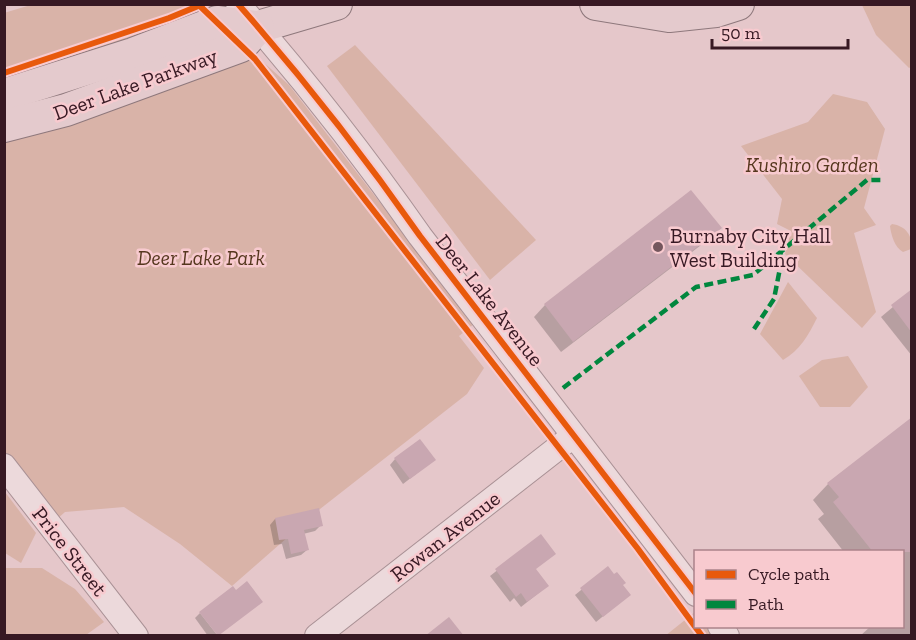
<svg xmlns="http://www.w3.org/2000/svg" width="916" height="640" font-family="'Zilla Slab',serif">
  <rect width="100%" height="100%" fill="#e5c7ca"/>
  <!-- green -->
  <g fill="#d9b3a8">
    <path d="M34 4 208 5 202 15 5 83 4 13Z"/>
    <path d="M862 5H911V67L909 68 876 35Z"/>
    <path d="M355 45 536 240 490 280 327 66Z"/>
    <path d="M246 59 262 61 289 85 474 324 459 336 484 368 467 394 320 509 232 586 180 544 124 507 65 512 57 519 5 453V134Z"/>
    <path d="M833 94 867 102 885 129 864 208 876 225 854 233 876 312 862 328 785 254 791 231 777 224 782 199 741 146 808 122Z"/>
    <path d="M892 224C906 226 913 236 911 249L903 252C895 248 891 235 890 226Z"/>
    <path d="M788 282 817 318C808 336 800 350 783 360L760 334Z"/>
    <path d="M848 356 868 387 850 407H820L799 376 822 360Z"/>
    <path d="M5 492 36 533 21 563 5 553Z"/>
    <path d="M5 568H42L75 589 104 622 86 635H5Z"/>
    <path d="M695 612 696 626 708 627 715 635 665 636Z"/>
  </g>
  <!-- shadow -->
  <g fill="#0003">
    <path d="M691 192 720 228 709 239 561 352 534 317 545 305Z"/>
    <path d="M912 291V356L881 317Z"/>
    <path d="M912 419V636H860L871 626H902V552H844L818 519 824 514 813 500 828 484Z"/>
    <path d="M395 459 434 460 403 484 390 465Z"/>
    <path d="M275 519 321 525 315 531 303 534 307 550 301 555 286 559 282 544 274 545 270 525Z"/>
    <path d="M541 536 535 569 541 591 521 607 514 598 510 602 490 576Z"/>
    <path d="M608 568 629 595 596 622 575 595Z"/>
    <path d="M200 613 218 636H208L195 618Z"/>
  </g>
  <!-- building -->
  <g fill="#c9a7b1">
    <path d="M691 190 722 228 573 342 544 304Z"/>
    <path d="M912 289V333L891 305Z"/>
    <path d="M912 417V552H873L833 502 839 497 827 483Z"/>
    <path d="M420 439 436 460 410 479 394 458Z"/>
    <path d="M319 508 323 526 304 530 309 550 291 554 288 539 279 540 275 518Z"/>
    <path d="M541 534 556 554 536 569 549 586 527 602 521 593 516 597 495 569Z"/>
    <path d="M608 566 614 574 617 572 626 583 623 585 631 595 603 617 580 588Z"/>
    <path d="M247 581 263 602 218 636 199 612 233 586 236 590Z"/>
    <path d="M449 617 464 636H425Z"/>
  </g>
  <g fill="none" stroke-linecap="round" stroke-linejoin="round">
    <defs>
      <g id="minor">
        <path d="M238 4C303 78 364 156 420 236L696 594"/>
        <path d="M4 466 136 636"/>
        <path d="M720 626 727 636"/>
        <path d="M317 636 573 436"/>
      </g>
      <g id="major">
        <path d="M596 4 669 16 716 11 738 4"/>
        <path d="M4 95 133 54 217 22 258 27 336 4"/>
        <path d="M4 126 66 110 241 46 258 27"/>
      </g>
    </defs>
    <!-- minor casing -->
    <use href="#minor" stroke="#a99195" stroke-width="26"/>
    <!-- major casing -->
    <use href="#major" stroke="#8e787c" stroke-width="34"/>
    <!-- minor -->
    <use href="#minor" stroke="#ecd9db" stroke-width="24"/>
    <!-- major -->
    <use href="#major" stroke="#e4cacd" stroke-width="32"/>
    <!-- quiet -->
    <g stroke="#00873e" stroke-width="4.5" stroke-dasharray="9 4.5" stroke-linecap="butt">
      <path d="M754 329 774 299 782 258 780 252"/>
      <path d="M563 388 696 287 753 275 867 180H881"/>
    </g>
    <defs>
      <g id="cycleway">
        <path d="M238 4C303 78 364 156 420 236L696 594"/>
        <path d="M201 7 255 59 638 549 702 636"/>
        <path d="M4 73 169 18 203 4"/>
      </g>
    </defs>
    <!-- cycleway casing -->
    <use href="#cycleway" stroke="#f8cacf" stroke-width="10"/>
    <!-- cycleway -->
    <use href="#cycleway" stroke="#e8590c" stroke-width="6"/>
  </g>
  <!-- markers -->
  <circle fill="#74565d" stroke="#f8cacf" stroke-width="2" cx="658" cy="247" r="6"/>
  <g text-anchor="middle" dominant-baseline="central" stroke-width="5" stroke-linejoin="round" paint-order="stroke">
    <!-- street labels -->
    <g font-size="21" fill="#371923" stroke="#f8cacf">
      <text transform="translate(135 84) rotate(-20)">Deer Lake Parkway</text>
      <text transform="translate(490 300) rotate(52)">Deer Lake Avenue</text>
      <text transform="translate(445 536) rotate(-38)">Rowan Avenue</text>
      <text transform="translate(70 551) rotate(52)">Price Street</text>
    </g>
    <!-- park labels -->
    <g font-size="21" font-style="italic" fill="#55371e" stroke="#f8cacf">
      <text x="812" y="164">Kushiro Garden</text>
      <text x="201" y="257">Deer Lake Park</text>
    </g>
    <!-- poi labels -->
    <g font-size="21" fill="#371923" stroke="#f8cacf" text-anchor="start">
      <text x="670" y="235">Burnaby City Hall<tspan x="670" dy="24">West Building</tspan></text>
    </g>
  </g>
  <!-- border -->
  <rect width="916" height="640" fill="none" stroke="#371923" stroke-width="12"/>
  <!-- legend -->
  <rect x="694" y="550" width="210" height="78" fill="#f8cacf" stroke="#ab838a" stroke-width="1.5"/>
  <rect x="706" y="570" width="30" height="9" fill="#e8590c" stroke="#ab838a" stroke-width="1.5"/>
  <text x="748" y="580" font-size="18" fill="#371923">Cycle path</text>
  <rect x="706" y="600" width="30" height="9" fill="#00873e" stroke="#ab838a" stroke-width="1.5"/>
  <text x="748" y="610" font-size="18" fill="#371923">Path</text>
  <!-- scale -->
  <path d="M712 39v9h136v-9" fill="none" stroke="#371923" stroke-width="3"/>
  <text x="721" y="39" font-size="18" fill="#371923" stroke="#f8cacf" stroke-width="4.5" paint-order="stroke">50 m</text>
</svg>
